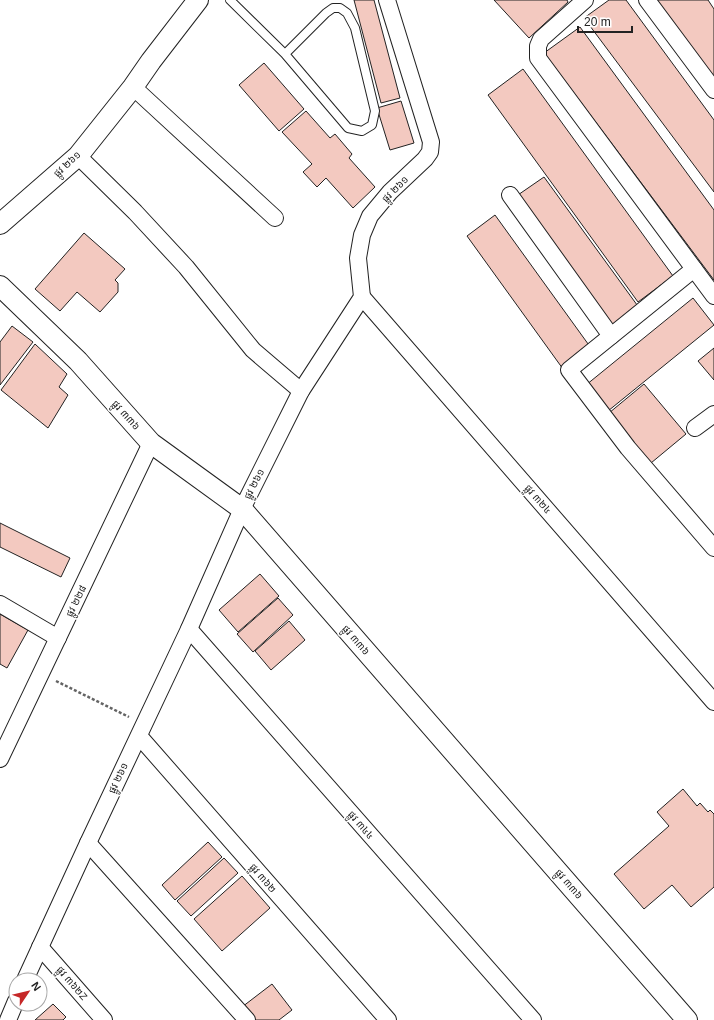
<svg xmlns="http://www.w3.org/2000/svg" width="714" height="1020" font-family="Helvetica,'Noto Sans Khmer',sans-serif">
  <rect width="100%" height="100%" fill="#fff"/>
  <!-- building -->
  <g fill="#f3c9c0" stroke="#222">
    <path d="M354 0H374L400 98 381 103Z"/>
    <path d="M494 0H567L568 2 529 38Z"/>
    <path d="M609 0H626L714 120V192L584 18Z"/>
    <path d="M653 0H708L714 9V81Z"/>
    <path d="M580 27 714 210V280L544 53Z"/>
    <path d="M264 63 304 109 279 131 239 85Z"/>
    <path d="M523 69 673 276 638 302 488 95Z"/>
    <path d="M401 101 414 143 390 150 377 108Z"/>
    <path d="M306 111 330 138 335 134 352 154 349 158 375 187 353 208 326 178 317 187 303 172 312 164 282 132Z"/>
    <path d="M544 177 640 309 611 330 515 197Z"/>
    <path d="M495 215 591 348 563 369 467 236Z"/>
    <path d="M84 233 125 269 115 280 118 283V292L100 312 77 292 60 311 35 289Z"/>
    <path d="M693 298 714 325 608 411 586 385Z"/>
    <path d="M12 326 33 342 0 385V342Z"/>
    <path d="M35 344 67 374 59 387 68 395 48 428 1 390Z"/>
    <path d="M714 348V380L698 361Z"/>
    <path d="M644 384 686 434 651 463 609 413Z"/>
    <path d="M0 523 70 558 61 577 0 547Z"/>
    <path d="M260 574 279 596 238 632 219 610Z"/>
    <path d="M278 598 293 615 253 652 237 634Z"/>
    <path d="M0 614 28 630 7 668 0 664Z"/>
    <path d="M289 621 305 640 271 670 255 651Z"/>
    <path d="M683 789 697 806 700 803 708 812 710 810 714 814V887L691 907 672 885 644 909 614 874 669 826 657 812Z"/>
    <path d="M208 842 222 857 175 900 162 885Z"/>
    <path d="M224 858 238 873 191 916 177 901Z"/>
    <path d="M242 876 270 908 222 951 194 919Z"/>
    <path d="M272 984 292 1010 279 1020H252L242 1007Z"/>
    <path d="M53 1004 66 1017 63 1020H35Z"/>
  </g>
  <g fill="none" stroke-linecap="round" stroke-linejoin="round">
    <defs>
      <path id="service" d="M230 0 285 54 348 128 362 131 372 125 375 111 355 28 347 13 340 8H333L326 13 285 54"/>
      <g id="minor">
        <path d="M585 0 541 39 538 46V58L714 296"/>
        <path d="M647 0 714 90"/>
        <path d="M133 87 275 218"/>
        <path d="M78 156 135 212 186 267 253 350 301 391"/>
        <path d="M510 195 611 336"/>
        <path d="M694 269 569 370 628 448 714 548"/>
        <path d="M362 297 714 702"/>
        <path d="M695 428 714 414"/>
        <path d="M0 604 58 638"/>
        <path d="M189 629 533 1020"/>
        <path d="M139 736 388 1020"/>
        <path d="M0 759 151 443"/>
        <path d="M88 843 247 1020"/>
        <path d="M40 947 104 1020"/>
        <path d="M25 980 88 843 189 629 242 509 301 391 362 297 358 258 362 235 370 216 390 192 425 159 430 152 431 142 387 0"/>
        <path d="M8 1020 16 1001"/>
      </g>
      <g id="tertiary">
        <path d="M0 224 78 156 133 87 151 61 198 0"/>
        <path d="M0 286 78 361 151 443 242 509 687 1020"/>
      </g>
    </defs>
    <!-- service casing -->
    <use href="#service" stroke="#222" stroke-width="10"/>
    <!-- minor casing -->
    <use href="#minor" stroke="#222" stroke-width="18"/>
    <!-- tertiary casing -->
    <use href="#tertiary" stroke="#222" stroke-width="22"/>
    <!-- path -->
    <path stroke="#646464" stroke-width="2.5" stroke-dasharray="3 2" stroke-linecap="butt" d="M56 681 129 717"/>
    <!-- service -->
    <use href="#service" stroke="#fff" stroke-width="8"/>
    <!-- minor -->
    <use href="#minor" stroke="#fff" stroke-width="16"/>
    <!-- tertiary -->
    <use href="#tertiary" stroke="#fff" stroke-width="20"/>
  </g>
  <g text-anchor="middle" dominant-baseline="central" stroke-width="3" stroke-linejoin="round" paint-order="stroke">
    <!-- street labels -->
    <g font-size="10" fill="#222" stroke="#fff">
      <text transform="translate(67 164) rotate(-43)">ផ្លូវ ២៦១</text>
      <text transform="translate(395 189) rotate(-45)">ផ្លូវ ២៦១</text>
      <text transform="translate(126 415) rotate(48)">ផ្លូវ ៣៣៦</text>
      <text transform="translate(254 484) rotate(-63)">ផ្លូវ ២៦១</text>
      <text transform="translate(538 499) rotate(49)">ផ្លូវ ៣២៤</text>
      <text transform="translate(76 601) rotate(-64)">ផ្លូវ ២២៨</text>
      <text transform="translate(356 640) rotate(49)">ផ្លូវ ៣៣៦</text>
      <text transform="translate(118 778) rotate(-65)">ផ្លូវ ២៦១</text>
      <text transform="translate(361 825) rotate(49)">ផ្លូវ ៣៤៤</text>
      <text transform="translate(263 878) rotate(49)">ផ្លូវ ៣៦២</text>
      <text transform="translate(569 884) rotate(49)">ផ្លូវ ៣៣៦</text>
      <text transform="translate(72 983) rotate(49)">ផ្លូវ ៣៦២Z</text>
    </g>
  </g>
  <!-- north arrow -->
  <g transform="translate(28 992) rotate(55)"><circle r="19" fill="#ffffff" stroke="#a7a7a7"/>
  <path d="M0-3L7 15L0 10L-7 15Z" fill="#c62828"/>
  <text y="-6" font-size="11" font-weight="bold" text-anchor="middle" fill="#222222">N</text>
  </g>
  <!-- scale -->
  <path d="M578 26v6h54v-6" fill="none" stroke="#222222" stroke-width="2"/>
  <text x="584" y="26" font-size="12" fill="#222222" stroke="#ffffff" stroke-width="3" paint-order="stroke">20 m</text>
</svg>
